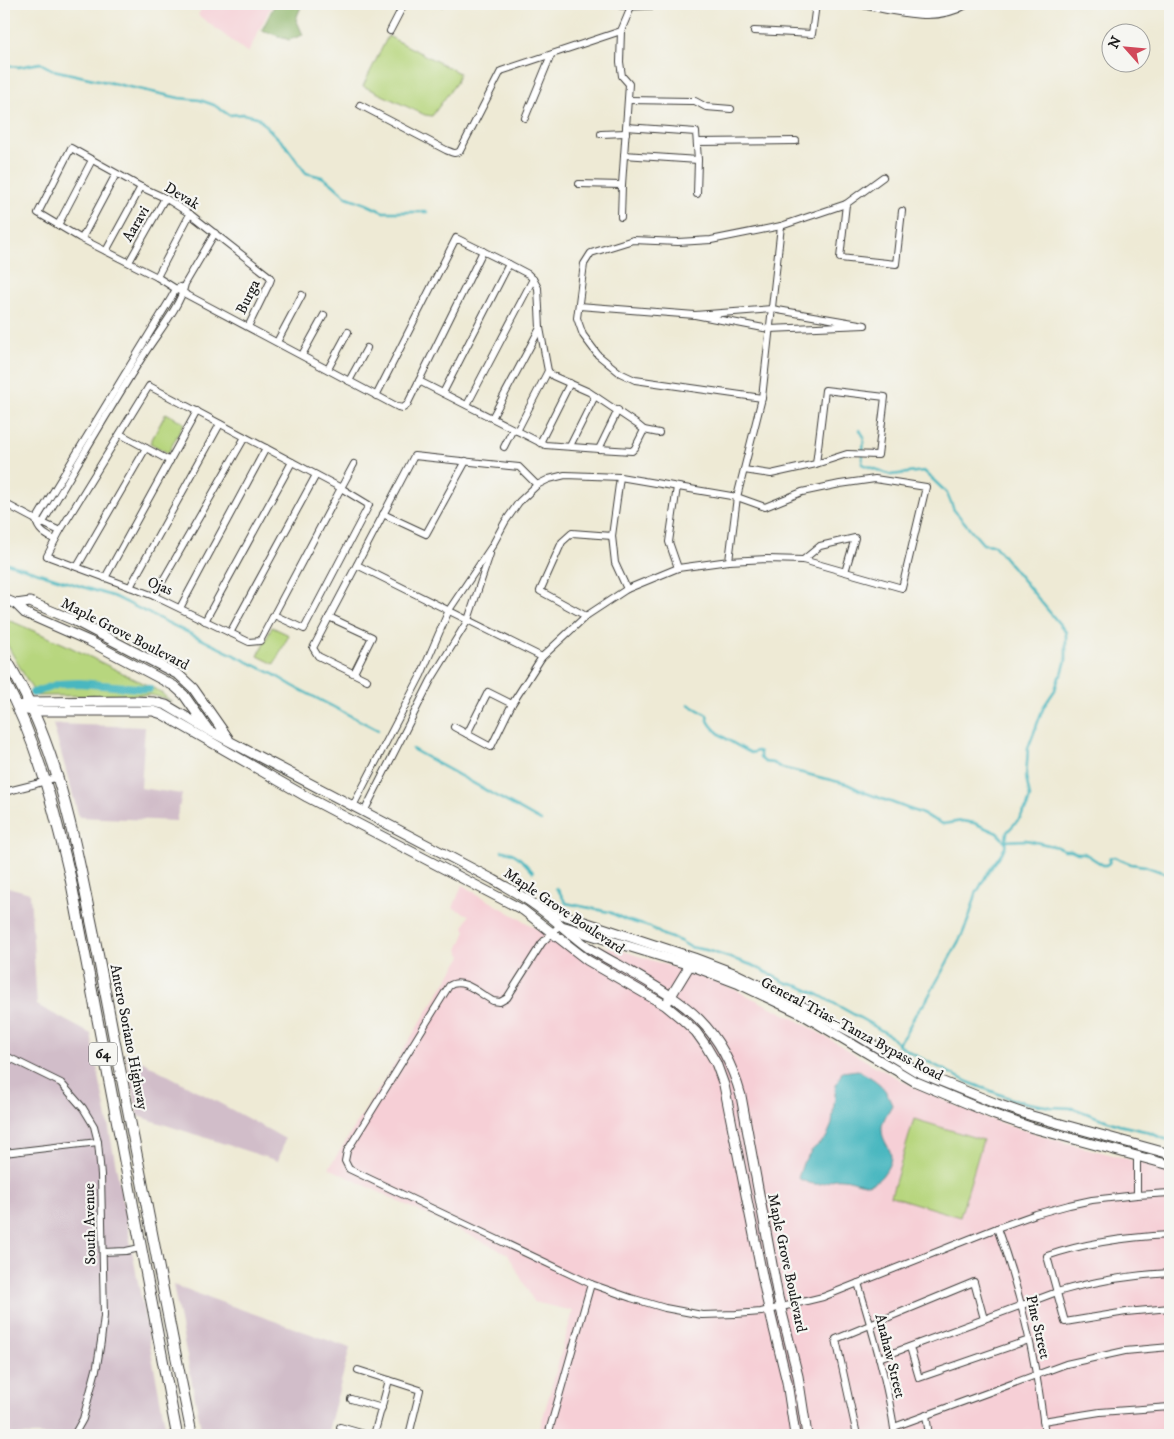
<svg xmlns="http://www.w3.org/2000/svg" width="1174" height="1439" font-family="'IM FELL DW Pica',serif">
  <rect width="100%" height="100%" fill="#f6f6f2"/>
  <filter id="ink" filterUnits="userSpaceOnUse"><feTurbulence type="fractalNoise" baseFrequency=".02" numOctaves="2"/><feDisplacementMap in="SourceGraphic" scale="10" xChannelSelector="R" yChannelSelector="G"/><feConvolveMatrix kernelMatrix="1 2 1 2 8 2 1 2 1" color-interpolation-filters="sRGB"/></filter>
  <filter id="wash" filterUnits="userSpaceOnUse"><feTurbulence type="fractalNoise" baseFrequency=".0096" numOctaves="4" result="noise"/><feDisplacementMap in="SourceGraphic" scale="20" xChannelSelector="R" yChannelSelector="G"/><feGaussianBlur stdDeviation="1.12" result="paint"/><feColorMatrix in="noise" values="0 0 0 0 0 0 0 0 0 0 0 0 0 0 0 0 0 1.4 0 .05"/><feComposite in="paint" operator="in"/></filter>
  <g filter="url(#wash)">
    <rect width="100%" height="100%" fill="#eeead5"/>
    <!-- built -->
    <g fill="#f6cfd6">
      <path d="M204 4H272L248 53 198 15Z"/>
      <path d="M462 885 544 933 626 952 698 975 736 990 799 1021 875 1066 914 1087 973 1113 1007 1125 1063 1142 1170 1170V1435H538L573 1311 534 1302 508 1254 329 1168 462 956 458 950 466 931 464 927 469 915 453 908Z"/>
    </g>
    <!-- industrial -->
    <g fill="#d1bdc9">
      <path d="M53 724 145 727 141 788 182 794 176 821 79 817Z"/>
      <path d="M4 886 30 893 37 1005 91 1034 167 1435H4Z"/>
      <path d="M125 1052 271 1131 285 1139 278 1161 138 1116Z"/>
      <path d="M173 1285 350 1348 327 1435 202 1434Z"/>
    </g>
    <!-- green -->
    <g fill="#b7d67e" stroke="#6a794d">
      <path d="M388 36 459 73 456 83 432 116 425 115 363 86Z"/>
      <path d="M166 413 184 423 168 453 150 443Z"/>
      <path d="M4 618 64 644 159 691 172 702 163 698 151 695 36 696 4 639Z"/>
      <path d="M272 627 289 635 274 664 258 656Z"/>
      <path d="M914 1119 983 1140 960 1217 891 1196Z"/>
    </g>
    <!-- forest -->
    <path fill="#91b76d" stroke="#566a44" d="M275 4H302L296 19 303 35 289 40 262 30Z"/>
    <!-- water -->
    <path fill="#48b7c0" stroke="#326a6e" d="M858 1070C874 1079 886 1085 892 1105 889 1111 883 1119 882 1126 880 1148 903 1149 882 1176 878 1181 872 1184 865 1184 857 1183 850 1179 842 1179 833 1178 833 1180 824 1183 815 1186 807 1183 798 1178L803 1163 812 1150 826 1138 832 1124 836 1085 842 1072Z"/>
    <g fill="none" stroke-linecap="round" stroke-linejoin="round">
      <!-- stream -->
      <g stroke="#48b7c0" stroke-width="2.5">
        <path d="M4 65 19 67 40 63 53 70 179 98 200 100 214 105 229 115 243 114 257 117 286 146 306 173 322 177 331 183 347 197 366 204 383 212H427"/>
        <path d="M860 430 864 437 862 464 891 475 924 471 947 493 954 510 983 544 994 545 1066 632V660L1062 674 1059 677 1055 690 1044 706 1028 748 1026 777 1030 797 1027 807 1019 819 1007 832 1005 848 987 874 976 894 969 918 962 935 926 1001 915 1015 906 1033 898 1044"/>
        <path d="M4 562 115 597 273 674 293 686 378 730"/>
        <path d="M4 700H6"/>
        <path d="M688 704 707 715C707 731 738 746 751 753L757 751 760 752V758L765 762 773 763 782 768 847 784 866 793 920 813 943 824 962 821 974 823 997 833 1005 841 1026 840 1058 847 1064 850H1071L1077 853H1084L1103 865H1106L1109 863 1110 858 1114 857 1131 864 1145 866 1170 875"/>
        <path d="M412 749 541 821"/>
        <path d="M502 851C515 850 524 863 533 872"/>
        <path d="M556 888C561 892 562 898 566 903L609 912 626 920 650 927 663 935 680 941 690 947 706 950 752 965 787 983 799 986 819 995 869 1023 889 1035 898 1044 911 1053 968 1082 1017 1101 1051 1107 1072 1108 1119 1125 1145 1131 1170 1141"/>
      </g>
      <!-- canal -->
      <path stroke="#48b7c0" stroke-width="8" d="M33 693 59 684 79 683 149 689"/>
    </g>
  </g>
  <g filter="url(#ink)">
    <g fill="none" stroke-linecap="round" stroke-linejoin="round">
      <defs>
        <g id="street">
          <path d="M438 4 440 5"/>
          <path d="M390 31 404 4"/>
          <path d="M754 31 812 34 816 4"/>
          <path d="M628 100 691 101H695L706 107 731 109"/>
          <path d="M360 105 446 150C451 152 455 155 460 151L501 71 621 31 632 5"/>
          <path d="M525 118 551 55"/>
          <path d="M601 134 626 133"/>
          <path d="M697 142 796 141"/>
          <path d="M624 155 698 160 696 132 626 127"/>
          <path d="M579 184 622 185 629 84 622 76 620 62 621 31"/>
          <path d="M697 194 698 160"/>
          <path d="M846 204 840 258 896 264 902 211"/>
          <path d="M621 217 622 185"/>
          <path d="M58 225 92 160"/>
          <path d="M82 238 116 174"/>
          <path d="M106 251 141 187"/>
          <path d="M129 262 165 198"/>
          <path d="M157 277 190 214"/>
          <path d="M579 306 695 315 769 329 865 325 772 309 695 315"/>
          <path d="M248 327 270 282 271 279 269 276 190 214 165 198 141 187 71 148 38 213 80 238 157 277 176 289 398 407 403 408 407 405 483 251"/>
          <path d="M277 342 302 295"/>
          <path d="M302 355 324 315"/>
          <path d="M328 369 348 332"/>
          <path d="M349 381 367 348"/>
          <path d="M443 393 509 264"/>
          <path d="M376 396 456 238 509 264 528 274 533 279 538 288 540 328 548 371 553 376 589 392 638 425 644 430 635 448 632 451 599 449 545 445 419 381"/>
          <path d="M762 398 635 380 620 373 598 355 583 335 577 318 584 264 591 253 633 240 678 242 711 240 781 226 846 204 883 177"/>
          <path d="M467 405 533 279"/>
          <path d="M492 418 540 328"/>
          <path d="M644 430 659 433"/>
          <path d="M517 431 548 371"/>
          <path d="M120 434 170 461"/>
          <path d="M540 443 570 383"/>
          <path d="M570 446 595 396"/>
          <path d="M504 447 513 429"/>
          <path d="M599 449 618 410"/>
          <path d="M744 470 771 474 816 464 847 454 878 455 885 397 825 390 816 464"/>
          <path d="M620 477 612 536 615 563 627 589"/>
          <path d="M677 487 669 542 678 568"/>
          <path d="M4 503 36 520 60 531"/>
          <path d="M383 514 426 534 466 461"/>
          <path d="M42 524C76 467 109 409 145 353 157 334 181 305 185 284L215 233"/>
          <path d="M55 540C46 535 38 531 36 520L171 298 176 289 180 287"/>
          <path d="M803 560 820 546 855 538 845 572"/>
          <path d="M729 561 737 497 762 398 781 226"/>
          <path d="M357 565 542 657"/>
          <path d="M77 567 146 448"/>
          <path d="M105 578 197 411"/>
          <path d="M130 587 220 424"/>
          <path d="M154 596 245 437"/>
          <path d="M180 608 266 448"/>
          <path d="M274 615 304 629 369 505 341 488 149 386 60 531 47 556 154 596 249 642 260 641 341 488 354 464"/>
          <path d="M586 616 540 591 562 542 572 533 612 536"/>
          <path d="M329 617 372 637 354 673"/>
          <path d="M205 621 292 462"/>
          <path d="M230 633 316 475"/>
          <path d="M367 680 318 656 313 648 414 456 519 467 537 485"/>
          <path d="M467 734 488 692 512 704"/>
          <path d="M4 792 36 784 58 777"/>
          <path d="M353 806 421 675 449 610 492 546 505 522 519 502 537 485 549 479 565 475 620 477 737 497 765 507 802 492 840 484 875 479 926 487 902 588 803 560 767 559 729 561 678 568 627 589 586 616 542 657 512 704 491 747 454 727"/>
          <path d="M364 812 431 680 468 620 490 554"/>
          <path d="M560 925 542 943 507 998 500 1002 493 1001C481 995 462 976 449 986L347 1151 345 1161 349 1169 591 1284 631 1298 665 1308 702 1315 736 1314 761 1312 823 1297 997 1228 1036 1214 1069 1205 1092 1200 1137 1195 1170 1193"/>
          <path d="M4 1055 61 1083 83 1108 94 1126 98 1142 101 1175 104 1316 101 1341 97 1366 83 1419 74 1435"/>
          <path d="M4 1153 98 1142"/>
          <path d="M1137 1195V1155"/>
          <path d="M997 1228C1021 1293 1037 1366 1045 1435"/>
          <path d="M1170 1235C1128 1237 1087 1242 1047 1256L1065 1322 1126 1312 1170 1308"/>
          <path d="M103 1252 126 1251 140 1248"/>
          <path d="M858 1283C873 1333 888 1384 895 1435"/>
          <path d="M910 1347 919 1378 1029 1340"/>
          <path d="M879 1358 1057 1292C1094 1281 1131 1275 1170 1273"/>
          <path d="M358 1370 420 1390 409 1435"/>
          <path d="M351 1399 382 1408"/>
          <path d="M926 1415 929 1435"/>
          <path d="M1043 1421 1100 1412 1170 1407"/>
          <path d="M340 1427 368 1435"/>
          <path d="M894 1427 1066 1364 1125 1351 1170 1347"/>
          <path d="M374 1435 389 1380"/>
          <path d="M548 1435 591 1284"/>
          <path d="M857 1435 836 1339 974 1282 984 1319"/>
        </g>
        <g id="secondary">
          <path d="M620 4 632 5 658 4"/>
          <path d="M865 4C897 10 935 22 965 4"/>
          <path d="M4 599 16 604 25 613 89 641 174 686 184 695 207 728"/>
          <path d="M16 604 30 602 73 620 179 675 193 688 228 738"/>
          <path d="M18 708 29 702 134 701 154 702 166 705 208 730 494 880C509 889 525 897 539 908 556 920 572 936 589 948 599 954 609 960 619 965 682 1002 720 1020 741 1096L778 1297 798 1376 807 1435"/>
          <path d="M27 710 33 711H153L162 714 307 797 523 910 587 960 665 1005 682 1019 696 1032 706 1046 716 1063 724 1085 767 1300 787 1382 795 1435"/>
          <path d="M545 909 694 958 736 974 810 1010 857 1035 916 1071 997 1104 1032 1116 1170 1154"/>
          <path d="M565 927 690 965 737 983 800 1013 914 1081 995 1115 1033 1128 1170 1165"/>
          <path d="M668 1001 690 965"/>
        </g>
        <g id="primary">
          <path d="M4 656C52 733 72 823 89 911 98 953 106 996 114 1038 139 1171 165 1303 192 1435"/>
          <path d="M4 680C37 741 54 809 70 876L177 1435"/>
        </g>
      </defs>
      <!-- street casing -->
      <use href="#street" stroke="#3c3b38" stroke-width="8"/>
      <!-- secondary casing -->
      <use href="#secondary" stroke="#3c3b38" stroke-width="11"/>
      <!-- primary casing -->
      <use href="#primary" stroke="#3c3b38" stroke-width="12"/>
      <!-- street -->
      <use href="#street" stroke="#fff" stroke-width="6"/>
      <!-- secondary -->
      <use href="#secondary" stroke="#fff" stroke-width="9"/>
      <!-- primary -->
      <use href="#primary" stroke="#fff" stroke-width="10"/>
    </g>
  </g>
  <g text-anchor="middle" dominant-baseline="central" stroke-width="4.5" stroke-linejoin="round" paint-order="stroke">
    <!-- shield labels -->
    <rect fill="#f6f6f2" stroke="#5d5d5c" stroke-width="1" x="89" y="1042.5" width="28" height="23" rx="4"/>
    <g font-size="14" font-weight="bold" fill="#1c1c1c">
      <text x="103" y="1054">64</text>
    </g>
    <!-- street labels -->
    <g font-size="15" fill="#1c1c1c" stroke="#f6f6f2">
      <text transform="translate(182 196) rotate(31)">Devak</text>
      <text transform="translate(136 224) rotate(-60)">Aaravi</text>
      <text transform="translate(248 297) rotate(-64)">Burga</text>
      <text transform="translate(160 586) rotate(23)">Ojas</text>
      <text transform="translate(125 634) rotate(27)">Maple Grove Boulevard</text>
      <text transform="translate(564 911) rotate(34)">Maple Grove Boulevard</text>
      <text transform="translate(852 1029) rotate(28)">General Trias–Tanza Bypass Road</text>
      <text transform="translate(129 1037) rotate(79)">Antero Soriano Highway</text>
      <text transform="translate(90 1224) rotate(-91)">South Avenue</text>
      <text transform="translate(787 1263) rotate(78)">Maple Grove Boulevard</text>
      <text transform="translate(1038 1327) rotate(77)">Pine Street</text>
      <text transform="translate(890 1356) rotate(76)">Anahaw Street</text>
    </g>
  </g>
  <!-- margin -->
  <rect width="1174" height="1439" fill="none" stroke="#f6f6f2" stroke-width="20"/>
  <!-- north arrow -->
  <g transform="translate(1126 48) rotate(297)"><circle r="24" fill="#f6f6f2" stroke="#9f9f9c"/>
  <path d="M0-4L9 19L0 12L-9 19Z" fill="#d1495b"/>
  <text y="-8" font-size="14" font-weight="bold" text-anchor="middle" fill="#1c1c1c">N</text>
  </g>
</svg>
